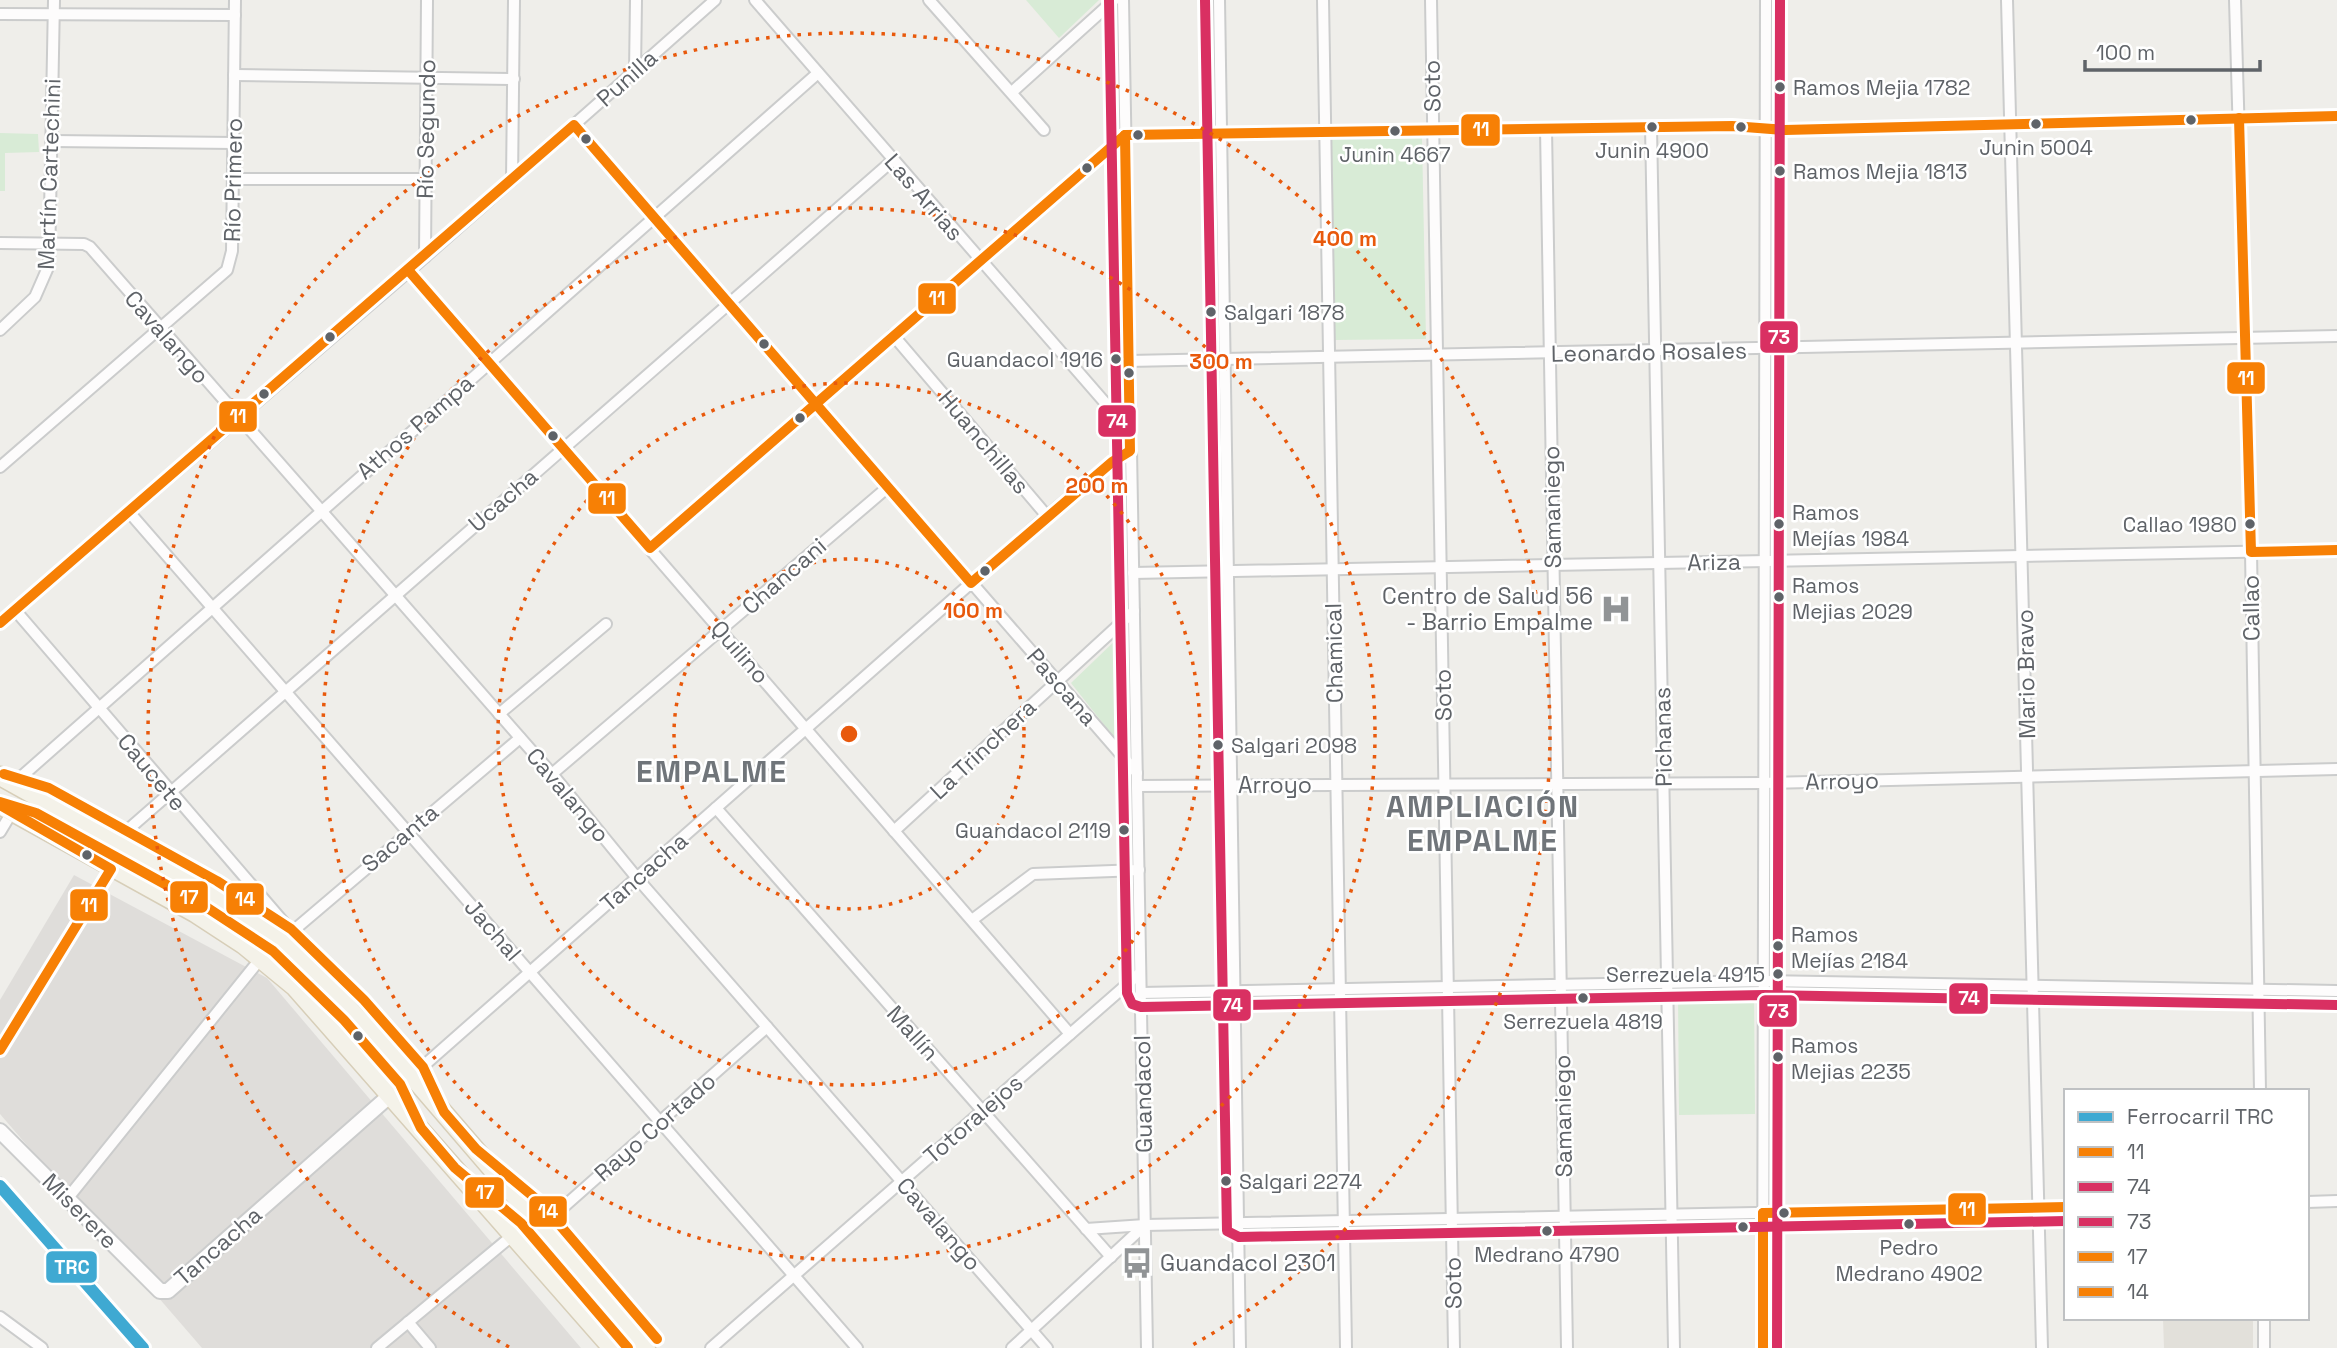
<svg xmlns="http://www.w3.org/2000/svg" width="2337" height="1348" font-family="'Space Grotesk',sans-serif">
  <rect width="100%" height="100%" fill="#efeeea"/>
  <!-- industrial -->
  <path fill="#dfddda" d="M74 875 267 978 581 1348H202L0 1114V1000Z"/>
  <!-- education -->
  <path fill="#e2e0da" d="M2163 1318H2253V1348H2164Z"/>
  <!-- green -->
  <g fill="#d8ebd6">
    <path d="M1026 0H1099L1059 38Z"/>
    <path d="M0 133 38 134 39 152 5 153V191H0Z"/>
    <path d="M1422 137 1426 339 1334 340 1331 139Z"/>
    <path d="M1121 635V746L1071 683Z"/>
    <path d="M1678 991H1754L1755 1114 1679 1115Z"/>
  </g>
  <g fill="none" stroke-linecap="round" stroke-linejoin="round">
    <defs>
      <g id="minor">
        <path d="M755 0 1107 405 1114 410 1129 412"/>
        <path d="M929 0 1044 130"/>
        <path d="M1123 0 1147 1348"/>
        <path d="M1219 0 1240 1348"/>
        <path d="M1323 0 1346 1348"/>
        <path d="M1431 0 1454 1348"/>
        <path d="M2007 0 2042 1348"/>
        <path d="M2235 0 2251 552 2260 1091"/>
        <path d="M0 14 235 15"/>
        <path d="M635 71 636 0"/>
        <path d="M234 75 514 79"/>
        <path d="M1012 92 1114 0"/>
        <path d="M574 125 1137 773"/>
        <path d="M1651 127 1674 1348"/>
        <path d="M1546 129 1567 1348"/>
        <path d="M1125 135 1651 127 1732 126 1785 130 2337 116"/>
        <path d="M53 141 234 143"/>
        <path d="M234 179H425"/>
        <path d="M512 180 514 0"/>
        <path d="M0 243 84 244 90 247 552 774 637 878 1047 1348"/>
        <path d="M425 257 427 0"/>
        <path d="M409 271 1070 1034"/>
        <path d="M0 330 35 297 49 265 54 0"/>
        <path d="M893 335 1047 516"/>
        <path d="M1129 361 2337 336"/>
        <path d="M0 467 227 270 232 251 235 0"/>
        <path d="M129 512 857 1348"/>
        <path d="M650 548 1125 135"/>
        <path d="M1133 573 2337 550"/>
        <path d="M15 610 292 932"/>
        <path d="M0 623 409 271 715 0"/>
        <path d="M499 714 606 624"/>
        <path d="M552 774 888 487"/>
        <path d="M13 784 818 73"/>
        <path d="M1137 786 1763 783 2337 769"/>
        <path d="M716 808 1111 1257"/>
        <path d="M894 831 1134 611"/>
        <path d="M0 832 12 812"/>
        <path d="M115 841 892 161"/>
        <path d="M972 920 1033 874 1139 870"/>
        <path d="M287 936 520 738"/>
        <path d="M1141 993 1764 981 2337 991"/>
        <path d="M0 1050 111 869"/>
        <path d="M412 1076 1047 516 1112 462 1130 451"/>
        <path d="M67 1199 261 958"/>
        <path d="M2307 1202 2337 1201"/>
        <path d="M542 1226 767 1027"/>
        <path d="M1086 1229 1145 1225 2066 1207"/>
        <path d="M0 1317 42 1348"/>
        <path d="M2264 1318V1348"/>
        <path d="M408 1322 430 1348"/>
        <path d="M377 1348 513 1235"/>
        <path d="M711 1348 1140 973"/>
        <path d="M1012 1348 1145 1225"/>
        <path d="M1763 1348 1766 0"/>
      </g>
      <path id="tertiary" d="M0 1131 160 1291H168L412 1076"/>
      <g id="primary">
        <path d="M0 776 210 893 260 925 300 957 412 1076 646 1348"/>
        <path d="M0 805 195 913 244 945 295 987 612 1348"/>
      </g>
    </defs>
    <!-- minor casing -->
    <use href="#minor" stroke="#cbcccc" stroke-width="14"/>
    <!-- tertiary casing -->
    <use href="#tertiary" stroke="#cbcccc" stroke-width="18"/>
    <!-- primary casing -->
    <use href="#primary" stroke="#d7ceb8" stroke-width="21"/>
    <!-- minor -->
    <use href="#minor" stroke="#fdfcfc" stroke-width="10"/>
    <!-- tertiary -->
    <use href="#tertiary" stroke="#fdfcfc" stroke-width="14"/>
    <!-- primary -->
    <use href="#primary" stroke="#f4f2e9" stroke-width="18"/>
    <!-- rail -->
    <path stroke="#e4e4e4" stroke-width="3.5" stroke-dasharray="2 9" stroke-linecap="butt" d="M0 1177 84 1268 150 1348"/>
    <defs>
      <g id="bus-1">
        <path d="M2239 118 2251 552 2337 550"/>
        <path d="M1125 135 1732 126 1785 130 2337 116"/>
        <path d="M409 271 650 548 1125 135"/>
        <path d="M0 623 574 125 971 583 1112 462 1130 451 1125 135"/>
        <path d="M0 805 111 869 0 1050"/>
        <path d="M1763 1213 2066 1207"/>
        <path d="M1763 1213V1348"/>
      </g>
      <g id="bus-2">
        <path d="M1109 0 1127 993 1132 1004 1141 1007 1764 995 2337 1005"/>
        <path d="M1205 0 1227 1231 1239 1237 2066 1221"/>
      </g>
      <path id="bus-3" d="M1777 1348 1780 0"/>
      <path id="bus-4" d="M0 802 36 813 203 905 273 951 344 1020 400 1084 421 1128 455 1168 521 1223 628 1348"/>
      <path id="bus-5" d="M4 774 49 788 217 881 291 929 364 1000 423 1067 444 1112 476 1149 541 1203 657 1339"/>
    </defs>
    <!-- bus-1 casing -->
    <use href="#bus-1" stroke="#fff" stroke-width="16"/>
    <!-- bus-2 casing -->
    <use href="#bus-2" stroke="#fff" stroke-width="16"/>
    <!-- bus-3 casing -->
    <use href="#bus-3" stroke="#fff" stroke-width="16"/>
    <!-- bus-4 casing -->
    <use href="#bus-4" stroke="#fff" stroke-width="16"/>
    <!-- bus-5 casing -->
    <use href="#bus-5" stroke="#fff" stroke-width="16"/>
    <!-- bus-1 -->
    <use href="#bus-1" stroke="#f78005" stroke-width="10"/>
    <!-- bus-2 -->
    <use href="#bus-2" stroke="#d93062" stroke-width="10"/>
    <!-- bus-3 -->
    <use href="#bus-3" stroke="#d93062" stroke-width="10"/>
    <!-- bus-4 -->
    <use href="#bus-4" stroke="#f78005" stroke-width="10"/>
    <!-- bus-5 -->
    <use href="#bus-5" stroke="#f78005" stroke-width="10"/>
    <defs>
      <path id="rail-1" d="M0 1186 143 1348"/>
    </defs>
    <!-- rail-1 casing -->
    <use href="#rail-1" stroke="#fff" stroke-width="18"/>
    <!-- rail-1 -->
    <use href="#rail-1" stroke="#3fa9d2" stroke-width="12"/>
  </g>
  <!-- distance rings -->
  <g fill="none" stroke="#e8590c" stroke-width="3.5" stroke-dasharray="3.5 7">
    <circle cx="849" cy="734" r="175"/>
    <circle cx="849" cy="734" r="351"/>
    <circle cx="849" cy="734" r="526"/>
    <path d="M509 1347A701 701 0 1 1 1189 1347"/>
  </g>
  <!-- icons -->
  <defs>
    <symbol id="hospital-bare" viewBox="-9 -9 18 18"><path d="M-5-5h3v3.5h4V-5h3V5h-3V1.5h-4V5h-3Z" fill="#919496" stroke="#fff" stroke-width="2.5" paint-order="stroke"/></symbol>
    <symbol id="bus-bare" viewBox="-9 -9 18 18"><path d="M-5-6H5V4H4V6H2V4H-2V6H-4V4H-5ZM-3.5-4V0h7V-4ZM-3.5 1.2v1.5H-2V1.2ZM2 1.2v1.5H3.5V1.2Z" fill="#919496" stroke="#fff" stroke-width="2.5" paint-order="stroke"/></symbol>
  </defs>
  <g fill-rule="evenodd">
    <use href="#hospital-bare" x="1594" y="587" width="44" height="44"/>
    <use href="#bus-bare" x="1115" y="1241" width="44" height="44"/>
  </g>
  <!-- markers -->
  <g fill="#5f6368" stroke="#fff" stroke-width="2.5">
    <circle cx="1780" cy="87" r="6"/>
    <circle cx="2191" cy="120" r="6"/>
    <circle cx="2036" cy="124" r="6"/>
    <circle cx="1652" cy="127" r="6"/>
    <circle cx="1741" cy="127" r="6"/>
    <circle cx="1395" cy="131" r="6"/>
    <circle cx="1138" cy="135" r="6"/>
    <circle cx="586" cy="139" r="6"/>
    <circle cx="1087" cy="168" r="6"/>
    <circle cx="1780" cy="171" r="6"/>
    <circle cx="1211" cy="312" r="6"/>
    <circle cx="330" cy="337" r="6"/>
    <circle cx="764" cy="344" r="6"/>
    <circle cx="1116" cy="359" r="6"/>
    <circle cx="1129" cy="373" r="6"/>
    <circle cx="264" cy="394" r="6"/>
    <circle cx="800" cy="418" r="6"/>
    <circle cx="553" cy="436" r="6"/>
    <circle cx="1779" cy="524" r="6"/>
    <circle cx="2250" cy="524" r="6"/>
    <circle cx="985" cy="571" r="6"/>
    <circle cx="1779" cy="597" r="6"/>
    <circle cx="1218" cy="745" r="6"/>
    <circle cx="1124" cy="830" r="6"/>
    <circle cx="87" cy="855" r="6"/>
    <circle cx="1778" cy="946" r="6"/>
    <circle cx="1778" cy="974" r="6"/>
    <circle cx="1583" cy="998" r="6"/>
    <circle cx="358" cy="1036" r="6"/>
    <circle cx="1778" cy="1057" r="6"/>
    <circle cx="1226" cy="1181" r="6"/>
    <circle cx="1784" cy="1213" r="6"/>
    <circle cx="1909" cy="1224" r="6"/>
    <circle cx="1743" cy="1227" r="6"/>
    <circle cx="1547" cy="1231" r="6"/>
  </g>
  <g text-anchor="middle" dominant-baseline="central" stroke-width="5" stroke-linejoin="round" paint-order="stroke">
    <!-- bus labels -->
    <g font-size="21" fill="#5f6368" stroke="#fff" text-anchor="start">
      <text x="1793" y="87">Ramos Mejia 1782</text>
      <text x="2036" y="147" text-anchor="middle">Junin 5004</text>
      <text x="1652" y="150" text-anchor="middle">Junin 4900</text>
      <text x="1395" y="154" text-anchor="middle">Junin 4667</text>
      <text x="1793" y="171">Ramos Mejia 1813</text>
      <text x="1224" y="312">Salgari 1878</text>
      <text x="1103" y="359" text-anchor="end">Guandacol 1916</text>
      <text x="1792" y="512">Ramos<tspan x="1792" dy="26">Mejías 1984</tspan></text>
      <text x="2237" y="524" text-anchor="end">Callao 1980</text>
      <text x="1792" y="585">Ramos<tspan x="1792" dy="26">Mejias 2029</tspan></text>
      <text x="1231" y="745">Salgari 2098</text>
      <text x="1111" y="830" text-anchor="end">Guandacol 2119</text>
      <text x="1791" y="934">Ramos<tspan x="1791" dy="26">Mejías 2184</tspan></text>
      <text x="1765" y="974" text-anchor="end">Serrezuela 4915</text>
      <text x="1583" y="1021" text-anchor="middle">Serrezuela 4819</text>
      <text x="1791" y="1045">Ramos<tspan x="1791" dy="26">Mejias 2235</tspan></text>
      <text x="1239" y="1181">Salgari 2274</text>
      <text x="1909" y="1247" text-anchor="middle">Pedro<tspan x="1909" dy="26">Medrano 4902</tspan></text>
      <text x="1547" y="1254" text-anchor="middle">Medrano 4790</text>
    </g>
    <!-- street labels -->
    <g font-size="23" fill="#5f6368" stroke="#fff">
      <text transform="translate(627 78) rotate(-42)">Punilla</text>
      <text transform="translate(1432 86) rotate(-91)">Soto</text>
      <text transform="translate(426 129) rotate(-89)">Río Segundo</text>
      <text transform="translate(49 174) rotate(-88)">Martín Cartechini</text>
      <text transform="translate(233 180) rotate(-89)">Río Primero</text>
      <text transform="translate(924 197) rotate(49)">Las Arrias</text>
      <text transform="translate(167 337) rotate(49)">Cavalango</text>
      <text transform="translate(1649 352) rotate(-1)">Leonardo Rosales</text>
      <text transform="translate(415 427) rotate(-41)">Athos Pampa</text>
      <text transform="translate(984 442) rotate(50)">Huanchillas</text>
      <text transform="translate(503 500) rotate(-41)">Ucacha</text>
      <text transform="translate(1552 507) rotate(-91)">Samaniego</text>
      <text transform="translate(1714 562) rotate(-1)">Ariza</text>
      <text transform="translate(784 576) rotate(-41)">Chancani</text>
      <text transform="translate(2251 608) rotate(-91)">Callao</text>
      <text transform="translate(740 652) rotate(49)">Quilino</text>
      <text transform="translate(1334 653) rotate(-91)">Chamical</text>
      <text transform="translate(2026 674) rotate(-91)">Mario Bravo</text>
      <text transform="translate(1062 687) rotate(49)">Pascana</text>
      <text transform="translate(1443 695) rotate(-91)">Soto</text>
      <text transform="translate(1663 737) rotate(-91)">Pichanas</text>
      <text transform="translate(983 749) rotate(-43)">La Trinchera</text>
      <text transform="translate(152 772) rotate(50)">Caucete</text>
      <text transform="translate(1842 781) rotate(-1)">Arroyo</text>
      <text x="1275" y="785">Arroyo</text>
      <text transform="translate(568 795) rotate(50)">Cavalango</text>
      <text transform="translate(400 838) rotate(-40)">Sacanta</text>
      <text transform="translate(644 872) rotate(-41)">Tancacha</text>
      <text transform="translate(493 930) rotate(49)">Jachal</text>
      <text transform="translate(913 1033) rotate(48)">Mallín</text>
      <text transform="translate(1143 1094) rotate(-91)">Guandacol</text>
      <text transform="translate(1563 1116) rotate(-91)">Samaniego</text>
      <text transform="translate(973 1119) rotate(-41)">Totoralejos</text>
      <text transform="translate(655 1127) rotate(-41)">Rayo Cortado</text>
      <text transform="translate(80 1211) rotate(45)">Miserere</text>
      <text transform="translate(939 1224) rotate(49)">Cavalango</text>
      <text transform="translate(218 1246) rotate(-41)">Tancacha</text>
      <text transform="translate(1453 1283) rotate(-91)">Soto</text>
    </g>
    <!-- poi labels -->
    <g font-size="23" fill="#5f6368" stroke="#fff" text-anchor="end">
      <text x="1593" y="596">Centro de Salud 56<tspan x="1593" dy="26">- Barrio Empalme</tspan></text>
      <text x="1160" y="1263" text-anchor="start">Guandacol 2301</text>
    </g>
    <!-- district labels -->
    <g font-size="30" font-weight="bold" letter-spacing="2" fill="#70757a" stroke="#fff">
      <text x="712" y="771">EMPALME</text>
      <text x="1483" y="806">AMPLIACIÓN<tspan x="1483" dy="34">EMPALME</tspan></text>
    </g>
  </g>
  <circle cx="849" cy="734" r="10" fill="#e8590c" stroke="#fff" stroke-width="3.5"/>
  <g font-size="21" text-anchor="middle" font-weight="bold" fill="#e8590c" stroke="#fff" stroke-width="5" stroke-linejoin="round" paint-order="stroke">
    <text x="1345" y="246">400 m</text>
    <text x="1221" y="369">300 m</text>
    <text x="1097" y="493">200 m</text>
    <text x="973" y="618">100 m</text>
  </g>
  <g stroke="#fff" stroke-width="2.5">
    <rect x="1460" y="113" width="41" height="34" rx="7" fill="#f78005"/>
    <rect x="917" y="282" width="40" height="33" rx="7" fill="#f78005"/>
    <rect x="1759" y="320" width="40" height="34" rx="7" fill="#d93062"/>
    <rect x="2226" y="361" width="40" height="34" rx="7" fill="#f78005"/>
    <rect x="218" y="400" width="40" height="33" rx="7" fill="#f78005"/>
    <rect x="1097" y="404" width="40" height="34" rx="7" fill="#d93062"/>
    <rect x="587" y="482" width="40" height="33" rx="7" fill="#f78005"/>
    <rect x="169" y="880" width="40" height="34" rx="7" fill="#f78005"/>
    <rect x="225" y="882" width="40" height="34" rx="7" fill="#f78005"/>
    <rect x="69" y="888" width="40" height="34" rx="7" fill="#f78005"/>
    <rect x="1948" y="982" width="41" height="33" rx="7" fill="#d93062"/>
    <rect x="1212" y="988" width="40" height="34" rx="7" fill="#d93062"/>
    <rect x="1758" y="994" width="40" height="34" rx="7" fill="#d93062"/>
    <rect x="464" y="1176" width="41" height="33" rx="7" fill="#f78005"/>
    <rect x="1947" y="1192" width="40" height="34" rx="7" fill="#f78005"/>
    <rect x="528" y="1195" width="40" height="33" rx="7" fill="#f78005"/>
    <rect x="45" y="1250" width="53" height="34" rx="7" fill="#3fa9d2"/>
  </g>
  <g font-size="19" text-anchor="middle" font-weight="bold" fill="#fff">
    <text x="1481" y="136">11</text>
    <text x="937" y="305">11</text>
    <text x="1779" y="344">73</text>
    <text x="2246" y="385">11</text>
    <text x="238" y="423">11</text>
    <text x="1117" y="428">74</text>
    <text x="607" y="505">11</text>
    <text x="189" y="904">17</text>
    <text x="245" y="906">14</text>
    <text x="89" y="912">11</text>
    <text x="1969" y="1005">74</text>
    <text x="1232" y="1012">74</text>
    <text x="1778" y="1018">73</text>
    <text x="485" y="1199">17</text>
    <text x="1967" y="1216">11</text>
    <text x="548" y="1218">14</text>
    <text x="72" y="1274">TRC</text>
  </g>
  <!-- legend -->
  <rect x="2064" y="1089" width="245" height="231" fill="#ffffff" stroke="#bfc1c3" stroke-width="2"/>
  <rect x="2078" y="1112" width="35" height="10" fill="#3fa9d2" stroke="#bfc1c3" stroke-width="2"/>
  <text x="2127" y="1124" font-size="21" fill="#5f6368">Ferrocarril TRC</text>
  <rect x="2078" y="1147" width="35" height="10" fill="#f78005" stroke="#bfc1c3" stroke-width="2"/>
  <text x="2127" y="1159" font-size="21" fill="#5f6368">11</text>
  <rect x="2078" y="1182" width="35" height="10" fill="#d93062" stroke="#bfc1c3" stroke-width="2"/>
  <text x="2127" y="1194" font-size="21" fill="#5f6368">74</text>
  <rect x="2078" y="1217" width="35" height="10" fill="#d93062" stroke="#bfc1c3" stroke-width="2"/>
  <text x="2127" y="1229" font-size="21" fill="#5f6368">73</text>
  <rect x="2078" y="1252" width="35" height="10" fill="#f78005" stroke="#bfc1c3" stroke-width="2"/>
  <text x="2127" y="1264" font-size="21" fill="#5f6368">17</text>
  <rect x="2078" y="1287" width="35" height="10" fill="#f78005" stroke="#bfc1c3" stroke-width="2"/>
  <text x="2127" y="1299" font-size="21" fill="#5f6368">14</text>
  <!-- scale -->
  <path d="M2085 60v10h175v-10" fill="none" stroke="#5f6368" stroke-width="3.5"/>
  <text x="2096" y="60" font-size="21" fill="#5f6368" stroke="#ffffff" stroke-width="5" paint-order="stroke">100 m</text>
</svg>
